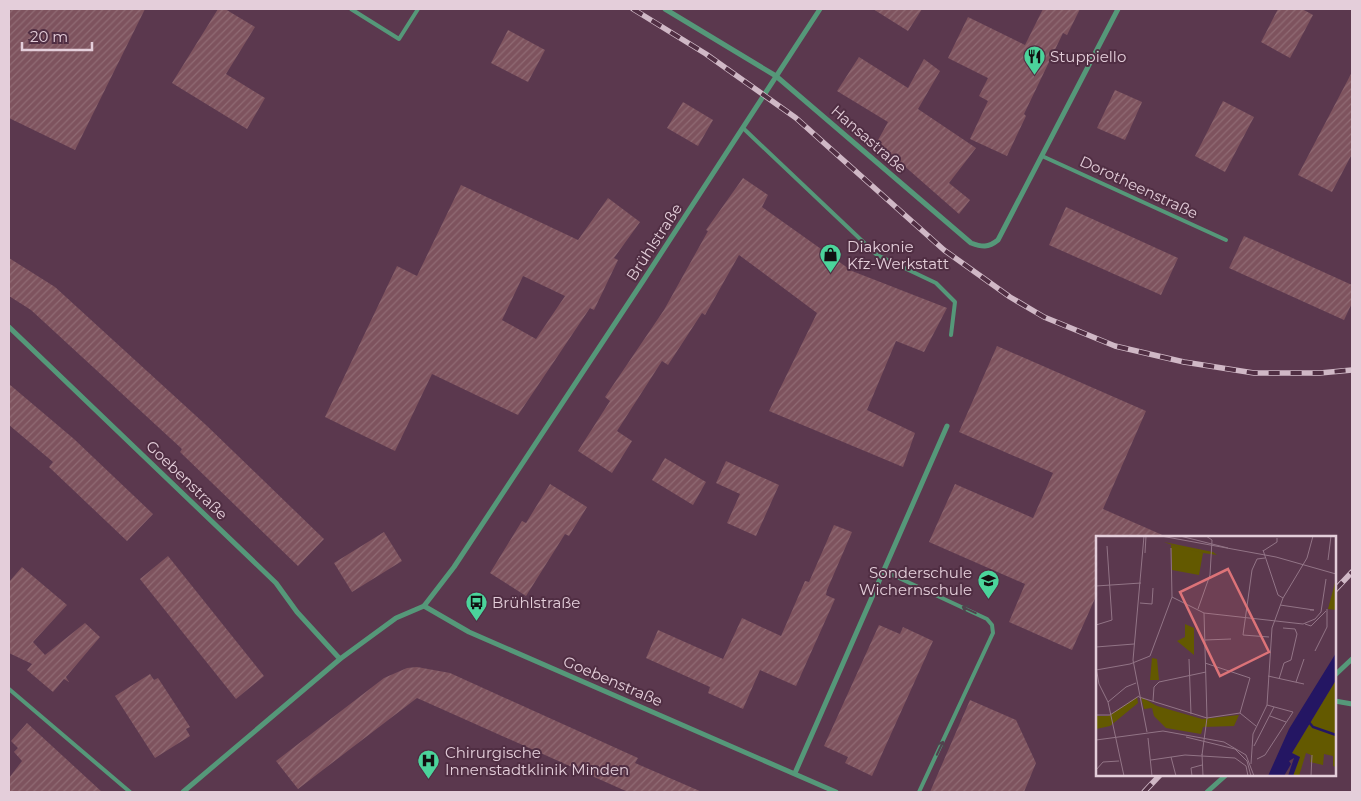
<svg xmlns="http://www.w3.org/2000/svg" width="1361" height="801" font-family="Montserrat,sans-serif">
  <defs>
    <pattern id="building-hatch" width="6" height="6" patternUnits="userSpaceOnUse" patternTransform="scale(1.25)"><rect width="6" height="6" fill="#7e535e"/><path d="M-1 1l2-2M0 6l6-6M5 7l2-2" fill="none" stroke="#906b74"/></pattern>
  </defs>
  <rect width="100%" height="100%" fill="#5b384e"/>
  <!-- building -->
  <g fill="url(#building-hatch)" fill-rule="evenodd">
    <path d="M9 9H145L75 150 9 118Z"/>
    <path d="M218 9H225L255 27 226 74 265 98 247 129 172 83Z"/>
    <path d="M873 9H922L908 31Z"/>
    <path d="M1043 9H1080L1067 35 1063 33 1024 114 1026 116 1007 156 970 139 988 101 979 96 988 78 948 58 968 17 1025 45Z"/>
    <path d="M1278 9H1302L1313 15 1290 58 1261 42Z"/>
    <path d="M508 30 545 50 528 82 491 63Z"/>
    <path d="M859 57 908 88 924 59 940 71 918 109 976 148 949 183 970 200 959 214 877 142 888 122 837 91Z"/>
    <path d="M1352 72V154L1332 192 1298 175Z"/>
    <path d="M1115 90 1142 102 1125 140 1097 128Z"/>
    <path d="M1223 101 1254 117 1225 172 1195 156Z"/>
    <path d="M683 102 713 120 698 146 667 128Z"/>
    <path d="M743 178 768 195 762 207 852 271 947 308 924 352 896 341 867 410 915 433 903 467 769 411 817 313 739 255 705 315 702 313 668 365 662 361 617 431 632 441 612 473 578 451 610 401 605 397 664 310 708 231 706 230Z"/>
    <path d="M461 185 578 240 608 198 640 222 614 258 618 260 594 310 590 308 518 415 432 374 395 451 325 417 397 266 417 276ZM523 276 565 296 536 339 502 320Z"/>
    <path d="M1066 207 1178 258 1161 295 1049 245Z"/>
    <path d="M1244 236 1352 285V303L1344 320 1229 268Z"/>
    <path d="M9 258 55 287 206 425 324 539 298 566 180 452 182 449 31 310 9 296Z"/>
    <path d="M997 346 1146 411 1103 509 1167 537H1097V594L1072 650 1009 622 1025 584 929 542 955 484 1033 518 1053 473 959 432Z"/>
    <path d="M9 384 74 439 153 514 127 541 49 467 53 462 9 425Z"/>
    <path d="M665 458 706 482 693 505 652 480Z"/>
    <path d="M726 461 779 485 756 536 727 523 740 494 716 483Z"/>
    <path d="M550 484 587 507 569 536 565 534 526 596 490 573 522 521 526 523Z"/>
    <path d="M834 525 852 532 827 590 826 595 835 599 796 686 760 670 743 709 708 693 710 687 646 658 658 630 723 659 742 618 781 636 805 581 809 582Z"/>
    <path d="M384 532 402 561 352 592 334 563Z"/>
    <path d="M168 556 264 676 236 699 140 579Z"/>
    <path d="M22 567 67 605 33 642 45 655 85 623 100 637 66 677 69 682 64 679 53 692 27 670 32 664 9 653V582Z"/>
    <path d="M879 625 900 634 903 627 933 641 872 776 845 763 848 757 824 746Z"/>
    <path d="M417 667 450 673 638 758 635 763 702 792H628L417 698 298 789 276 761 384 678 407 668Z"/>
    <path d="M150 674 154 680 158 678 190 727 186 729 190 736 155 758 115 696Z"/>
    <path d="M970 700 1016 720 1036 763 1024 792H930Z"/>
    <path d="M27 723 102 792H9V778L22 761 14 752 18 748 11 741Z"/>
  </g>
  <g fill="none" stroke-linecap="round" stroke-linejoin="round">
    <!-- lane -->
    <g stroke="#559879" stroke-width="4">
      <path d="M351 9 399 39 418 9"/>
      <path d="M743 128 877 255 936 283 955 302 951 335"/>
      <path d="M1042 156 1226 240"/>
      <path d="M884 571 987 619 992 625 993 633 919 792"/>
      <path d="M9 689 130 792"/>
    </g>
    <!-- street -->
    <g stroke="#559879" stroke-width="5">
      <path d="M665 9 776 76 971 243C982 247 988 248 998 240L1118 9"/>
      <path d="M9 327 276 583 297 612 340 659"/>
      <path d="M424 606 469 632 836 792"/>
      <path d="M1335 675 1352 659"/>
      <path d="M1335 701 1352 704"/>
      <path d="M795 773 947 426"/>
      <path d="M183 792 340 659 396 618 424 606 454 567 643 281 820 9"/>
      <path d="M1207 792 1226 775"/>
    </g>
    <defs>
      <g id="rail">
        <path d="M633 9 706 54 796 118 944 250 1010 297 1044 317 1115 346 1184 362 1254 373H1320L1352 370"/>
        <path d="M1335 590 1352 572"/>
        <path d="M1144 792 1160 775"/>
      </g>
    </defs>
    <!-- rail casing -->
    <use href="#rail" stroke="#d0b8c6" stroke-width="5.5"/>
    <!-- rail -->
    <use href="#rail" stroke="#502e43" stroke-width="4" stroke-dasharray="11" stroke-linecap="butt"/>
  </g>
  <!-- one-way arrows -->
  <defs><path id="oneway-shaft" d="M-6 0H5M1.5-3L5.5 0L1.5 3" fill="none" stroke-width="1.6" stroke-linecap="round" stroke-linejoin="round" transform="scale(1.25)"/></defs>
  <g stroke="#51434e">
    <use href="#oneway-shaft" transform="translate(969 610) rotate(-155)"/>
    <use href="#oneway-shaft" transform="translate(940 748) rotate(-65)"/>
  </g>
  <!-- icons -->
  <defs>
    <symbol id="restaurant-pin" viewBox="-11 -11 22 30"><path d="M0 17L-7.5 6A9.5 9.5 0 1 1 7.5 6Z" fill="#4bd49b" stroke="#502e43"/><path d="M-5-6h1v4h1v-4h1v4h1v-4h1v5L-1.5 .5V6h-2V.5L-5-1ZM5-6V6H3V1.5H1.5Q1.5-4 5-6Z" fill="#111"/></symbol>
    <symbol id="shop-pin" viewBox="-11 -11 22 30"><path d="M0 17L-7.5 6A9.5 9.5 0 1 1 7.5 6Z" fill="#4bd49b" stroke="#502e43"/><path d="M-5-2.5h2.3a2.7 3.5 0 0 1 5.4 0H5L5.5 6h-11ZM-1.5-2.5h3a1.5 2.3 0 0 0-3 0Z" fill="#111"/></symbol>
    <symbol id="school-pin" viewBox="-11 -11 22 30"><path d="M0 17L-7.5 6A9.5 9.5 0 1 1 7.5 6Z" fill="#4bd49b" stroke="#502e43"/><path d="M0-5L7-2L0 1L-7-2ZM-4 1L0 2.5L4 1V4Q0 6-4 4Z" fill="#111"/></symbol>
    <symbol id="bus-pin" viewBox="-11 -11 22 30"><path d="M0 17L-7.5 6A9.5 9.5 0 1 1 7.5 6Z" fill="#4bd49b" stroke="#502e43"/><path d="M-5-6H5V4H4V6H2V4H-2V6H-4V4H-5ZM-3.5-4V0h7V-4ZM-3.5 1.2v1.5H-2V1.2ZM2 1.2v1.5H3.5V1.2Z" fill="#111"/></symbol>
    <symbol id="hospital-pin" viewBox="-11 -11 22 30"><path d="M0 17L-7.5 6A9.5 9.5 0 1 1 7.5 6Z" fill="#4bd49b" stroke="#502e43"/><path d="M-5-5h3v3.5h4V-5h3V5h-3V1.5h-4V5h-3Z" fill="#111"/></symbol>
  </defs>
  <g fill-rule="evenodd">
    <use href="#restaurant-pin" x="1022" y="44" width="25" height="34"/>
    <use href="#shop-pin" x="818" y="242" width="25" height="34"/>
    <use href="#school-pin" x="976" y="568" width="25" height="34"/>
    <use href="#bus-pin" x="464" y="590" width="25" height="34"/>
    <use href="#hospital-pin" x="416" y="748" width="25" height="34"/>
  </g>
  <g text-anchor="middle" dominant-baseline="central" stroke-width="4" stroke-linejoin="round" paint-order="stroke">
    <!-- poi labels -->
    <g font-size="15" fill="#e4ceda" stroke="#502e43" text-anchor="start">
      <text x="1050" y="56">Stuppiello</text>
      <text x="847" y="246">Diakonie<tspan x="847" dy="17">Kfz-Werkstatt</tspan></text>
      <text x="972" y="572" text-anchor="end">Sonderschule<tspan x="972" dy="17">Wichernschule</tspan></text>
      <text x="492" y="602">Brühlstraße</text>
      <text x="445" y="752">Chirurgische<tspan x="445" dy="17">Innenstadtklinik Minden</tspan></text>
    </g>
    <!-- street labels -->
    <g font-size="15" fill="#e4ceda" stroke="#502e43">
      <text transform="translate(869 139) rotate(41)">Hansastraße</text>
      <text transform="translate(1139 187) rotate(25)">Dorotheenstraße</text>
      <text transform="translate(654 242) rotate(-57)">Brühlstraße</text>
      <text transform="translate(187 480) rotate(44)">Goebenstraße</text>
      <text transform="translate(613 681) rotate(23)">Goebenstraße</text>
    </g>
  </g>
  <!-- overview -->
  <g transform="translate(1096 536)">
    <rect width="240" height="240" fill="#5b384e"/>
    <path d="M68 6 117 16 121 19 93 15ZM240 43V74L232 73ZM240 144V231L237 230V220L228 218 227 229 214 226 215 219 210 217 203 240H197L204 221 196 217Z" fill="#635900"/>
    <path d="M56 122 61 123 63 144H54ZM45 161 61 170 106 183 143 179 138 190 107 191 105 198 70 192 58 180 56 172 48 173Z" fill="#635900"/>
    <path d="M41 161 42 167 14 190 0 193V180H12Z" fill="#635900"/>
    <path d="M75 9 107 17 103 39 76 34ZM89 88 98 92V119L81 105 89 101Z" fill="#635900"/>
    <path d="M240 117V144L196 217 204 221 197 240H192L198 222 193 225 195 228 188 240H172L193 193Z" fill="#241663"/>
    <path fill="none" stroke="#241663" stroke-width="2.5" d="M212 185 217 191 240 199"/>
    <path fill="none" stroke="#927486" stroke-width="1" d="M48 0 37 124 51 196M65 0 180 21 240 38M84 0 132 12M75 12 76 61M167 14 182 59 187 62M167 15 181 6V2M49 17 50 0M169 22 161 23 156 34 147 99 173 101M232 24 235 0M0 50 45 47M76 61 108 77 207 88 219 83 225 76 230 43M44 67 56 68 57 52M184 69 218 74H214M102 73 114 39 116 4 110 0M209 88 215 90 230 75M0 89 16 84 11 10M109 104 135 103M0 111 38 108M219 115 231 91V73M93 123 95 178M109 127 154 142 144 177M0 131 3 148 12 166 28 240M0 134 34 128 54 120 76 61M172 140 208 148M183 143 188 127 195 124 201 98 199 93 187 92M200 146 208 123M43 161 111 182 144 177 160 190M57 165 58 151 63 146 110 136M12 166 30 151 40 147M0 179H14L43 160M174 180 190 186M90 201 139 213 151 225 155 240M52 202 56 240M0 204 67 195 128 206 150 219 158 240M158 210 178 171M106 218 107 240M106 219 111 182 108 77M75 221 80 240M161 223 169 219 197 176 171 169M55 224 89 219 139 222 150 230 152 240M155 228 157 198 171 169 176 92 187 62 211 22 217 0M0 234 7 226 23 225M96 240 95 232 106 229M215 240 216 219"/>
    <path fill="#dc7378" fill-opacity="0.15" stroke="#dc7378" stroke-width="2.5" d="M132 33 173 116 124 140 84 56Z"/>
    <rect width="240" height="240" fill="none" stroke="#e4ceda" stroke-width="2.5"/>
  </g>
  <!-- border -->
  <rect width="1361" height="801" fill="none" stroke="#e4ceda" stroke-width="20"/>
  <!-- scale -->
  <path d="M22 42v8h70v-8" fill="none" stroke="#e4ceda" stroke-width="2.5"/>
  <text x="30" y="42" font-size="15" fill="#e4ceda" stroke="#502e43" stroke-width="4" paint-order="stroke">20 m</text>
</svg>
